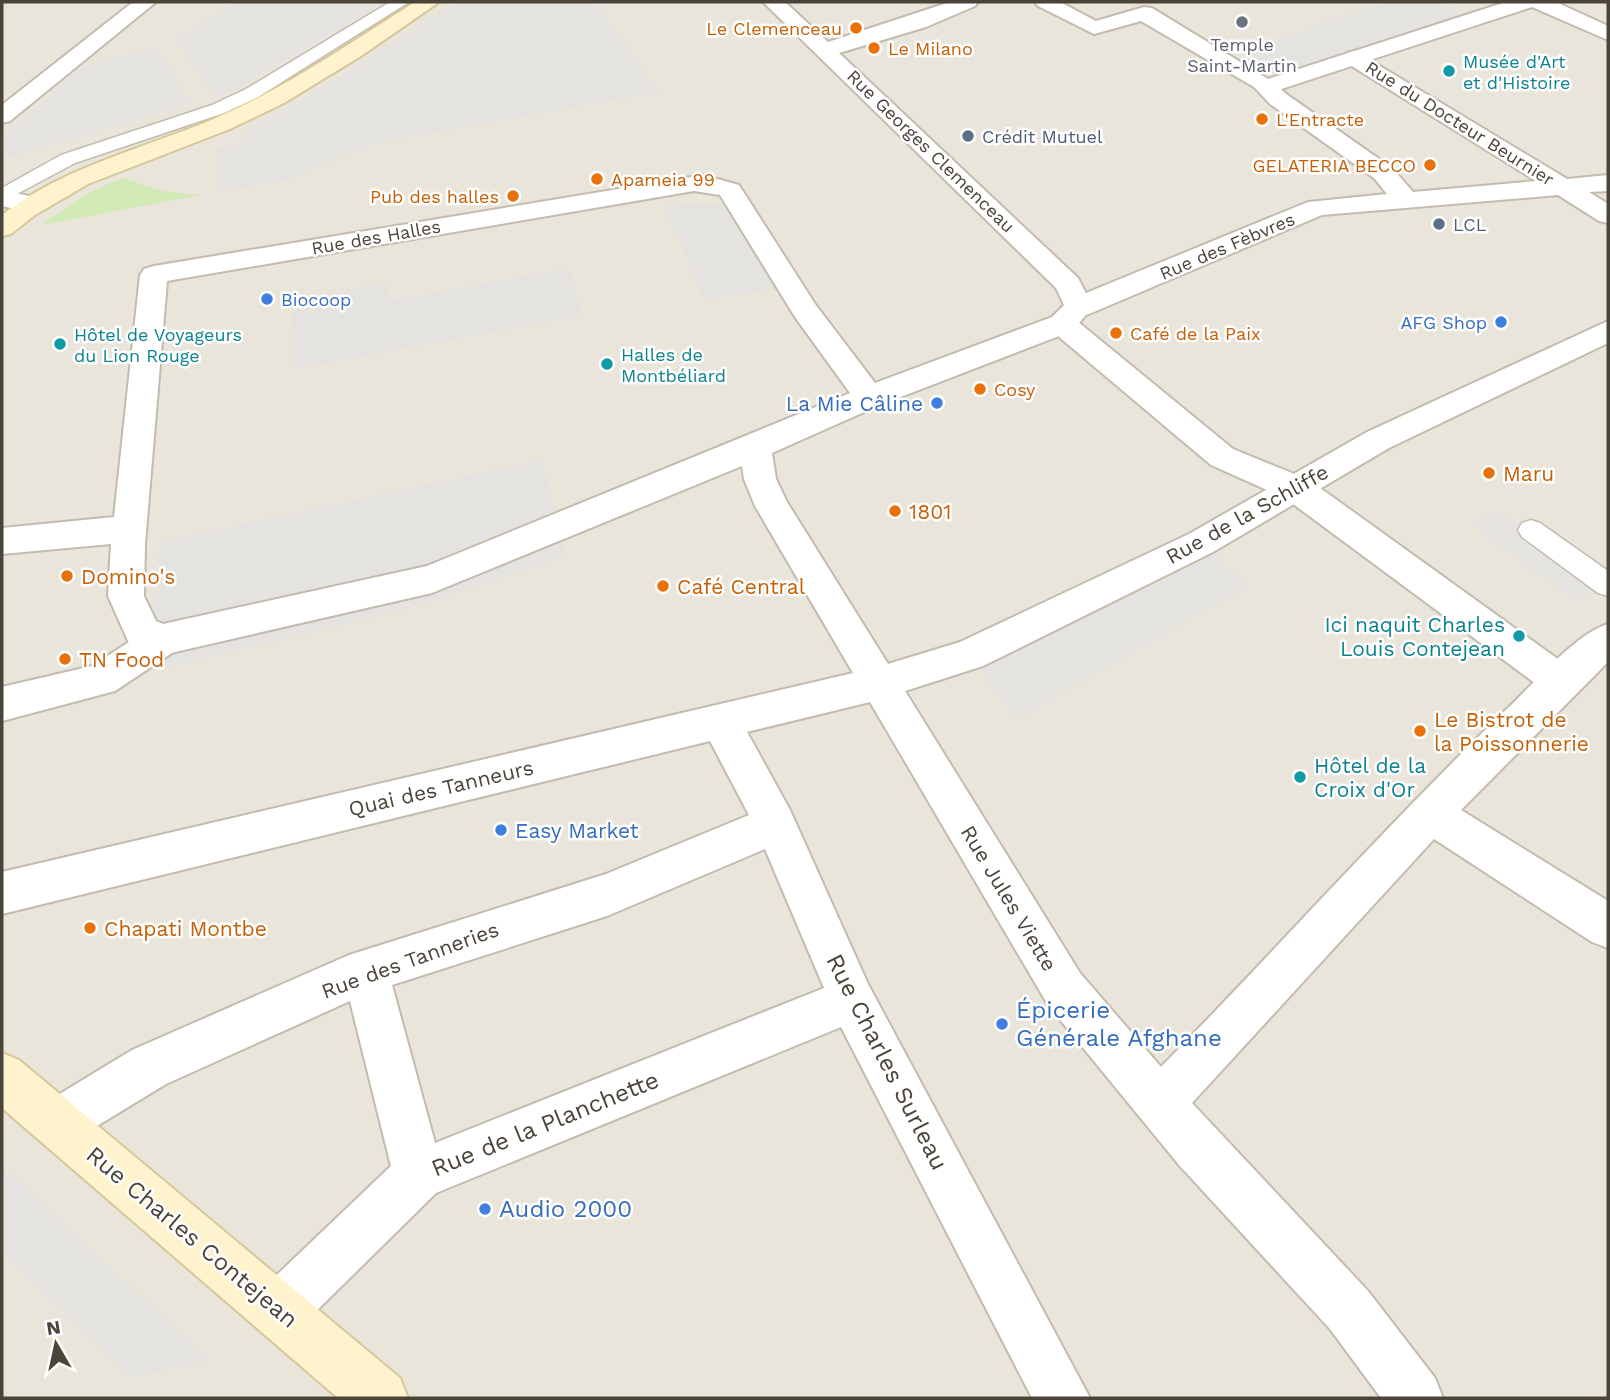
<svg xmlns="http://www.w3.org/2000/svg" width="1610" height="1400" font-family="'Work Sans',sans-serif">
  <rect width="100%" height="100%" fill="#f6f3ec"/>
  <!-- residential -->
  <rect fill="#eae5da" x="2" y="2" width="1606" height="1396"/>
  <!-- green -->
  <path fill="#d2eab5" d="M122 178 162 191 201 195 42 225 84 195Z"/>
  <!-- parking -->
  <g fill="#e5e3e0">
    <path d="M237 2H385L218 99 175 40Z"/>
    <path d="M460 2H594L660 92 392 140 363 147 296 178 218 192 216 149 241 143 244 135Z"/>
    <path d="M1385 2H1437L1463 14 1281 75 1251 69 1226 56Z"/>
    <path d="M157 47 191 104 2 159V138L83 66Z"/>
    <path d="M739 203 790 286 704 300 664 205Z"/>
    <path d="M569 268 583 315 295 369 292 300 387 282 389 301Z"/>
    <path d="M543 460 565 556 430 603 147 673 160 542Z"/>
    <path d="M1497 510 1605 588 1578 602 1473 526Z"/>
    <path d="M1201 543 1248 586 1016 720 970 655Z"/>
    <path d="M2 1166 209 1360 133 1378 2 1253Z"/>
  </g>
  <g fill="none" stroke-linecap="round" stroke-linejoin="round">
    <defs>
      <g id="service">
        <path d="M390 2H409L258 97 224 113 75 163 2 202V188L61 155 212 105 246 89Z"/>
        <path d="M1531 520 1540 523 1608 571V596L1598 593 1522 537 1518 530 1522 523Z"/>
      </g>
      <g id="pedestrian">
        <path d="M1355 51 1567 179 1608 175V191L1589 192 1608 204V223L1599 221 1558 195 1322 215 1089 314 1079 316 1069 314 1065 307 1069 300 1308 202 1387 194 1374 178 1270 104 1254 87 1258 82H1274L1286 94 1392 168 1413 192 1536 181 1347 63 1344 58 1347 53Z"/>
        <path d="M1062 315 1072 317 1233 449 1309 480 1573 670 1579 681 1573 692 1560 697 1547 692 1285 498 1211 465 1052 331 1047 324 1052 317Z"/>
        <path d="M162 625 175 629 180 640 175 651 115 691 2 721V687L92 666 149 629Z"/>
      </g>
      <g id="minor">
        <path d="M133 2H156L10 121 2 123V105Z"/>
        <path d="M763 2H785L828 42 950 2H978L975 6 926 27 839 53 1078 278 1093 307 1072 331 880 405 772 453 776 479 787 502 888 664 960 642 1189 534 1367 432 1608 321V343L1389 448 1213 552 983 666 905 691 1080 973 1161 1067C1279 947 1390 821 1511 705 1536 681 1577 633 1608 624V662L1461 810 1608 901V948L1592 942 1434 839 1192 1103 1368 1291 1435 1378 1443 1398H1381L1330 1329 1179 1165 1048 1005 870 702 747 732 790 810 868 984 1090 1398H1032L841 1027 436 1193 298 1329 279 1337 260 1329 252 1310 260 1291 391 1166 350 1001 166 1084 74 1140 57 1148 40 1140 32 1123 40 1106 132 1050 349 955 606 874 749 815 710 741 2 914V872L853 673 755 506 744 479 742 466 432 593 162 655 129 643 108 596 111 544 2 554V528L114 517 140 275 144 269 154 266 703 175 739 185 815 304 875 383 1052 317 1064 305 1056 288ZM694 191 720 195 795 317 850 393 427 566 163 624 156 621 144 596 145 544 167 281ZM765 849 824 988 435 1143 392 985 607 916Z"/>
        <path d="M1035 2H1060L1096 21 1144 7 1152 8 1268 79 1506 2H1556L1608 26V40L1532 7 1266 94 1141 21 1094 34 1038 6Z"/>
        <path d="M2 190 38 198 42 204 38 210 29 212 2 206Z"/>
      </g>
      <g id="secondary">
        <path d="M415 2H439L361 56 284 103 230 129 88 184 35 215 11 234 2 236V215C65 166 143 149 216 118 287 87 350 43 415 2Z"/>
        <path d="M2 1053 19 1060 400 1378 408 1398H338L2 1108Z"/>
      </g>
    </defs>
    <!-- service casing -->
    <use href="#service" stroke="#c2bbae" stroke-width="3"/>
    <!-- pedestrian casing -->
    <use href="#pedestrian" stroke="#c2bbae" stroke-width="4"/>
    <!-- minor casing -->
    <use href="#minor" stroke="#c2bbae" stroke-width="4"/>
    <!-- secondary casing -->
    <use href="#secondary" stroke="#d6c79b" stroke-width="4"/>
    <!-- service -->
    <use href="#service" fill="#fff" fill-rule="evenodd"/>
    <!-- pedestrian -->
    <use href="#pedestrian" fill="#fff" fill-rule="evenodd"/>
    <!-- minor -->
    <use href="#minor" fill="#fff" fill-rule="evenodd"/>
    <!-- secondary -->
    <use href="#secondary" fill="#fff3cd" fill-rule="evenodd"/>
  </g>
  <!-- markers -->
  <circle fill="#6b7280" stroke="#fff" stroke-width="2.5" cx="1242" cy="22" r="7"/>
  <g fill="#e8710a" stroke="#fff" stroke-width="2.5">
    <circle cx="856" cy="28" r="7"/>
    <circle cx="874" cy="48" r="7"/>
    <circle cx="1262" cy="119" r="7"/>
    <circle cx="1430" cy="165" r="7"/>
    <circle cx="597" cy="179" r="7"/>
    <circle cx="513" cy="196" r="7"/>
    <circle cx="1116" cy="333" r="7"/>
    <circle cx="980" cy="389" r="7"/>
    <circle cx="1489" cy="473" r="7"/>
    <circle cx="895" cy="511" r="7"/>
    <circle cx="67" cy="576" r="7"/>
    <circle cx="663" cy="586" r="7"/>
    <circle cx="65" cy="659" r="7"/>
    <circle cx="1420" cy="731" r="7"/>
    <circle cx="90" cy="928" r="7"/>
  </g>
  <g fill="#0f9aa8" stroke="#fff" stroke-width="2.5">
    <circle cx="1449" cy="71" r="7"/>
    <circle cx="60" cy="344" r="7"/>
    <circle cx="607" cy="364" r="7"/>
    <circle cx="1519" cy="636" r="7"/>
    <circle cx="1300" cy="777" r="7"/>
  </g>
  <g fill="#5c6f8a" stroke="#fff" stroke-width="2.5">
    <circle cx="968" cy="136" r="7"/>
    <circle cx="1439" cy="224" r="7"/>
  </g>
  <g fill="#3f7fe0" stroke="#fff" stroke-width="2.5">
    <circle cx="267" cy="299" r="7"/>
    <circle cx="1501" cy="322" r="7"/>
    <circle cx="937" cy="403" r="7"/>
    <circle cx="501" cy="830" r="7"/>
    <circle cx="1002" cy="1024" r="7"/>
    <circle cx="485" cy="1209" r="7"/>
  </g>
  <g text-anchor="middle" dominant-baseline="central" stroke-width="5" stroke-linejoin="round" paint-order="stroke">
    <!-- far-food labels -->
    <g font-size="18" fill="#c56008" stroke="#fff" text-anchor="start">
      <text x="842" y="28" text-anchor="end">Le Clemenceau</text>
      <text x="888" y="48">Le Milano</text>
      <text x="1276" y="119">L'Entracte</text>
      <text x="1416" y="165" text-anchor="end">GELATERIA BECCO</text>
      <text x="611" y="179">Apameia 99</text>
      <text x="499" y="196" text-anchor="end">Pub des halles</text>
      <text x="1130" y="333">Café de la Paix</text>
      <text x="994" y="389">Cosy</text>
    </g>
    <!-- far-worship labels -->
    <g font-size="18" fill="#5b616d" stroke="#fff">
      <text x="1242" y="44">Temple<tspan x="1242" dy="21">Saint-Martin</tspan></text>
    </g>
    <!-- far-culture labels -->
    <g font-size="18" fill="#0d838f" stroke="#fff" text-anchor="start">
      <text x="1463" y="61">Musée d'Art<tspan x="1463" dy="21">et d'Histoire</tspan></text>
      <text x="74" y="334">Hôtel de Voyageurs<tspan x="74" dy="21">du Lion Rouge</tspan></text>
      <text x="621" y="354">Halles de<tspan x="621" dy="21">Montbéliard</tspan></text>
    </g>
    <!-- far-street labels -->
    <g font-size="18" fill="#4b4439" stroke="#fff">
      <text transform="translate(1460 123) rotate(32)">Rue du Docteur Beurnier</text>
      <text transform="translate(931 151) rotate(44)">Rue Georges Clemenceau</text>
      <text transform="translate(376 237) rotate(-10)">Rue des Halles</text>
      <text transform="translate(1227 246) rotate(-23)">Rue des Fèbvres</text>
    </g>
    <!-- far-service labels -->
    <g font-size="18" fill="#4e5e75" stroke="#fff" text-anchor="start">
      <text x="982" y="136">Crédit Mutuel</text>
      <text x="1453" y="224">LCL</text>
    </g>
    <!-- far-shop labels -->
    <g font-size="18" fill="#366cbe" stroke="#fff" text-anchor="start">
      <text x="281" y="299">Biocoop</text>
      <text x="1487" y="322" text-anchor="end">AFG Shop</text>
    </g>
    <!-- shop labels -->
    <g font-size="21" fill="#366cbe" stroke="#fff" text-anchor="end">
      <text x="923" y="403">La Mie Câline</text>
      <text x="515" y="830" text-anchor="start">Easy Market</text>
    </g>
    <!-- food labels -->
    <g font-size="21" fill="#c56008" stroke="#fff" text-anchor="start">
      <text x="1503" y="473">Maru</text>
      <text x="909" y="511">1801</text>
      <text x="81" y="576">Domino's</text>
      <text x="677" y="586">Café Central</text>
      <text x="79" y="659">TN Food</text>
      <text x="1434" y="719">Le Bistrot de<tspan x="1434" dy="24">la Poissonnerie</tspan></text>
      <text x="104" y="928">Chapati Montbe</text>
    </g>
    <!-- street labels -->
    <g font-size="21" fill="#4b4439" stroke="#fff">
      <text transform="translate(1247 514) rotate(-29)">Rue de la Schliffe</text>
      <text transform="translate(441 788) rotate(-13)">Quai des Tanneurs</text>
      <text transform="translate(1009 898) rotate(59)">Rue Jules Viette</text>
      <text transform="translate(410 960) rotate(-20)">Rue des Tanneries</text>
    </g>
    <!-- culture labels -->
    <g font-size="21" fill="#0d838f" stroke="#fff" text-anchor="end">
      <text x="1505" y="624">Ici naquit Charles<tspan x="1505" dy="24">Louis Contejean</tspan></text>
      <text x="1314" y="765" text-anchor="start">Hôtel de la<tspan x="1314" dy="24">Croix d'Or</tspan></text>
    </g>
    <!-- near-shop labels -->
    <g font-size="24" fill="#366cbe" stroke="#fff" text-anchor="start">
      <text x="1016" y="1010">Épicerie<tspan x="1016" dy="28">Générale Afghane</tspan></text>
      <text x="499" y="1209">Audio 2000</text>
    </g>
    <!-- near-street labels -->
    <g font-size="24" fill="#4b4439" stroke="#fff">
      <text transform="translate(887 1062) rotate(63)">Rue Charles Surleau</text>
      <text transform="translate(545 1124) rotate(-22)">Rue de la Planchette</text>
      <text transform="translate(192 1237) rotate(40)">Rue Charles Contejean</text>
    </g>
  </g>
  <!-- border -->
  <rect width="1610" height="1400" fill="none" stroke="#4b4439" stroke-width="7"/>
  <!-- north arrow -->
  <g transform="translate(56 1344) rotate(351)" stroke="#ffffff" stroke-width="5" paint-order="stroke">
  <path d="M0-5L12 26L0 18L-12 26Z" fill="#4b4439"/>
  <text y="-10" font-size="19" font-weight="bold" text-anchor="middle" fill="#4b4439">N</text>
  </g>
</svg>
